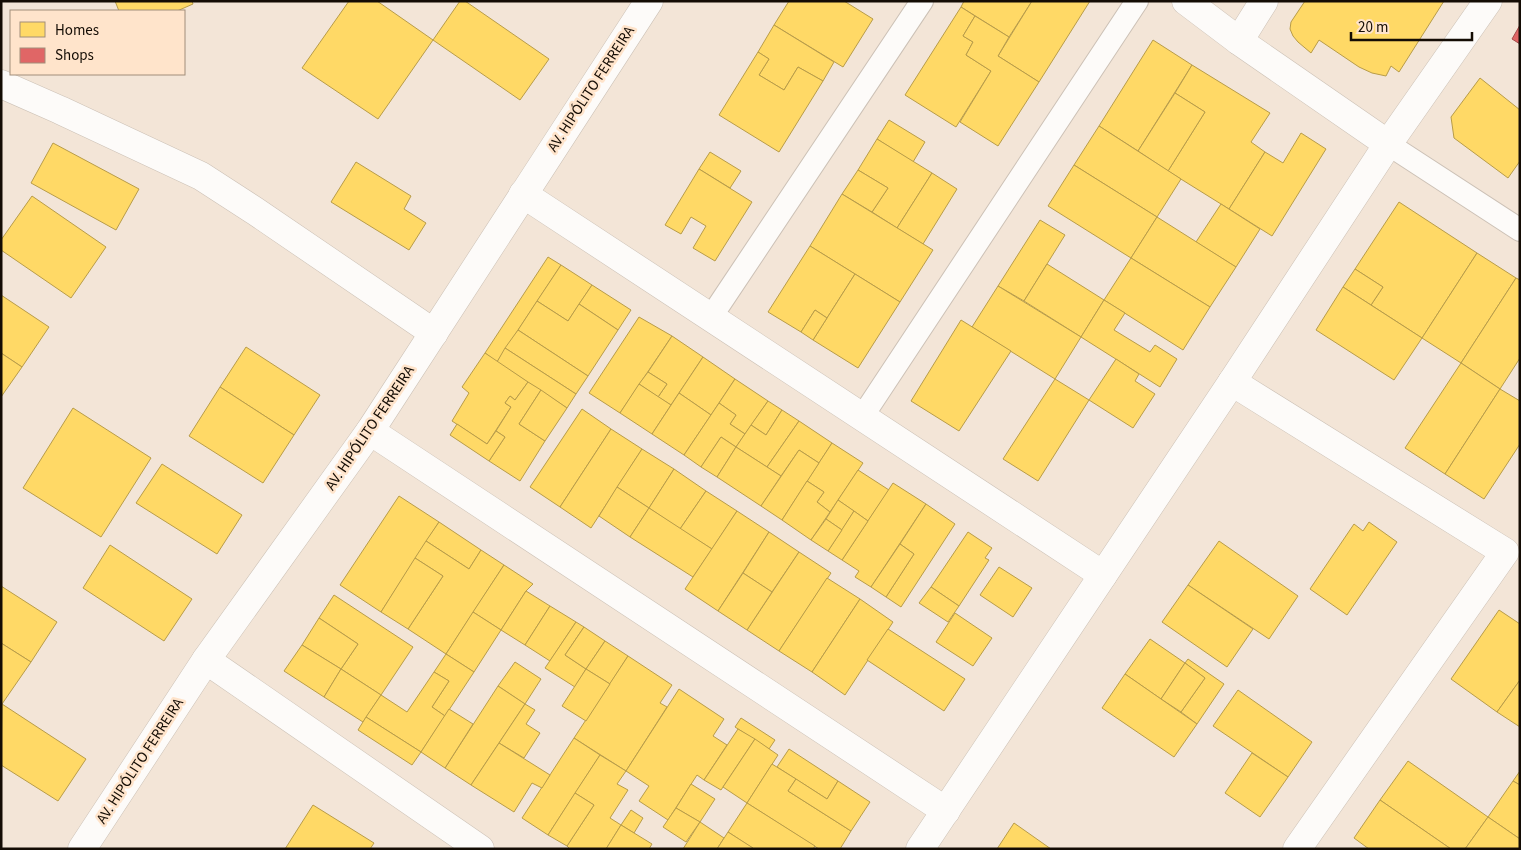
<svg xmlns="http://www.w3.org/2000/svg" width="1521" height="850" font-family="'Source Sans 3',sans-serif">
  <rect width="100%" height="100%" fill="#f3e5d7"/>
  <!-- homes -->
  <g fill="#ffd966" stroke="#b89c49">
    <path d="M115 1H192L193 4 177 11H119Z"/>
    <path d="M349 1H377L433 40 378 119 302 68Z"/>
    <path d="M460 1H465L549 59 520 100 433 40Z"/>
    <path d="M789 1H844L873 19 843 67 774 25Z"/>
    <path d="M964 1H1032L1009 37 961 7Z"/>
    <path d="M1032 1H1090L1039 82 998 56Z"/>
    <path d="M1305 1H1444L1399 72 1391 66 1386 76 1372 73 1359 67 1319 40 1311 53 1298 42 1293 36 1290 29 1291 22Z"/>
    <path d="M961 7 975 16 963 36 973 42 966 55 991 71 956 127 905 95Z"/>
    <path d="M975 16 1009 37 998 56 1039 82 998 146 960 122 991 71 966 55 973 42 963 36Z"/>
    <path d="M774 25 834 62 823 81 798 67 784 90 759 75 769 59 758 52Z"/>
    <path d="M1153 40 1192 65 1138 151 1099 126Z"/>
    <path d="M758 52 769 59 759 75 784 90 798 67 823 81 779 152 719 115Z"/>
    <path d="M1192 65 1270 113 1251 142 1265 152 1229 209 1168 171 1205 112 1175 93Z"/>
    <path d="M1480 78 1520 110V161L1508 178 1454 138 1451 117Z"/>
    <path d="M1175 93 1205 112 1168 171 1138 151Z"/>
    <path d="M889 120 925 142 913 162 877 139Z"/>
    <path d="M1099 126 1181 179 1157 217 1074 165Z"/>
    <path d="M1301 133 1326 149 1272 236 1229 209 1265 152 1283 163Z"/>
    <path d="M877 139 932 173 897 228 872 212 888 188 858 170Z"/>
    <path d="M53 143 139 189 116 230 31 183Z"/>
    <path d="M710 152 741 171 730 188 699 169Z"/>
    <path d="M356 162 411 196 404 209 426 223 409 250 331 202Z"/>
    <path d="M1074 165 1157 217 1131 258 1048 206Z"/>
    <path d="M699 169 752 202 715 261 693 248 706 226 691 217 681 234 665 225Z"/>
    <path d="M858 170 888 188 872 212 842 194Z"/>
    <path d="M932 173 957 189 923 244 897 228Z"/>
    <path d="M842 194 933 250 900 302 810 246Z"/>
    <path d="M32 196 106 247 71 298 1 250V240Z"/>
    <path d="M1399 202 1477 253 1422 338 1371 305 1383 287 1355 269Z"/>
    <path d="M1221 204 1260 229 1236 267 1196 242Z"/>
    <path d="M1157 217 1236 267 1210 307 1131 258Z"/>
    <path d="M1040 220 1065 235 1024 301 998 286Z"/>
    <path d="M810 246 855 274 827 318 815 310 801 332 768 312Z"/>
    <path d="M1477 253 1516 278 1461 363 1422 338Z"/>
    <path d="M548 257 561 265 497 362 485 353Z"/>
    <path d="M1131 258 1210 307 1183 350 1104 300Z"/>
    <path d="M1047 264 1104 300 1081 337 1024 301Z"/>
    <path d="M561 265 592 285 568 321 537 301Z"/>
    <path d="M1355 269 1383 287 1371 305 1343 287Z"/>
    <path d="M855 274 900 302 858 368 813 340Z"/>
    <path d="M1516 278 1520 280V358L1500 389 1461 363Z"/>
    <path d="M592 285 631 310 618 330 579 304Z"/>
    <path d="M998 286 1081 337 1055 379 972 327Z"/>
    <path d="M1343 287 1422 338 1394 380 1316 330Z"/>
    <path d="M1 295 49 327 22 367 1 353Z"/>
    <path d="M1104 300 1125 313 1114 330 1150 352 1155 345 1177 359 1160 387 1081 337Z"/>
    <path d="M537 301 568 321 579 304 618 330 588 376 518 330Z"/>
    <path d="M815 310 827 318 813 340 801 332Z"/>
    <path d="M639 317 672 336 620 413 589 393Z"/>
    <path d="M961 320 1011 351 959 431 911 401Z"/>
    <path d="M518 330 588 376 576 394 505 348Z"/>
    <path d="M672 336 703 357 671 405 658 397 667 384 648 372Z"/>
    <path d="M246 347 320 395 294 435 220 387Z"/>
    <path d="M505 348 576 394 567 408 497 362Z"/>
    <path d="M1 353 22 367 1 397Z"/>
    <path d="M485 353 528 382 515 400 510 396 505 403 511 407 487 444 452 421 469 393 462 387Z"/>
    <path d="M703 357 735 379 711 415 679 393Z"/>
    <path d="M1116 359 1139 374 1135 381 1155 394 1133 428 1089 400Z"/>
    <path d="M1461 363 1500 389 1445 474 1405 448Z"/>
    <path d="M648 372 667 384 658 397 639 384Z"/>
    <path d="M735 379 768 401 745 434 730 424 736 415 719 403Z"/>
    <path d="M1055 379 1089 400 1038 481 1003 459Z"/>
    <path d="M528 382 541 390 519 424 545 441 520 481 489 461 505 437 496 431 511 407 505 403 510 396 515 400Z"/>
    <path d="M639 384 671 405 652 434 620 413Z"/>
    <path d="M220 387 294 435 263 483 189 436Z"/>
    <path d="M1500 389 1520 401V444L1484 499 1445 474Z"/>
    <path d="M541 390 567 408 545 441 519 424Z"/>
    <path d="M679 393 711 415 684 455 652 434Z"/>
    <path d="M768 401 782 410 766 435 751 425Z"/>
    <path d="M719 403 736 415 730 424 745 434 736 447 721 437 701 467 684 455Z"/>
    <path d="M73 408 151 458 101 537 23 488Z"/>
    <path d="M582 409 611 429 560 507 530 487Z"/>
    <path d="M782 410 799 421 767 467 736 447 751 425 766 435Z"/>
    <path d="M799 421 832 443 819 463 799 450 781 476 767 467Z"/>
    <path d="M457 424 487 444 496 431 505 437 489 461 450 435Z"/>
    <path d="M611 429 642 449 591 528 560 507Z"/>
    <path d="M721 437 736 447 717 477 701 467Z"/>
    <path d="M832 443 863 463 830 512 817 502 824 492 807 481Z"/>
    <path d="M736 447 781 476 761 506 717 477Z"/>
    <path d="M642 449 674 469 649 508 617 487Z"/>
    <path d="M799 450 819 463 782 520 761 506Z"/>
    <path d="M162 464 242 515 217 554 136 503Z"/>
    <path d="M674 469 706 491 680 529 649 508Z"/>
    <path d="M858 470 889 490 868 521 838 500Z"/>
    <path d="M807 481 824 492 817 502 830 512 811 540 782 520Z"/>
    <path d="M893 483 926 504 871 587 855 577 859 571 842 560Z"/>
    <path d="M617 487 649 508 630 537 599 516Z"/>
    <path d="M706 491 737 511 712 549 680 529Z"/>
    <path d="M399 496 439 522 381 612 340 585Z"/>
    <path d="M838 500 854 511 842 530 826 519Z"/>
    <path d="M926 504 955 524 901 607 886 597 914 554 900 544Z"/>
    <path d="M649 508 712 549 693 577 630 537Z"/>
    <path d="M737 511 769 532 718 611 685 589Z"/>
    <path d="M854 511 868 521 842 560 828 551Z"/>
    <path d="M826 519 842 530 828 551 811 540Z"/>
    <path d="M439 522 481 550 469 569 426 541Z"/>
    <path d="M1369 522 1397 542 1347 615 1310 589 1354 524 1363 531Z"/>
    <path d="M769 532 799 552 772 592 743 573Z"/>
    <path d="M968 532 992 548 985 558 989 560 959 606 931 587Z"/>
    <path d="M426 541 469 569 481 550 504 565 446 654 408 629 443 576 415 558Z"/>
    <path d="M1219 541 1298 596 1269 639 1188 585Z"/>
    <path d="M900 544 914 554 886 597 871 587Z"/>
    <path d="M110 545 192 599 164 641 83 588Z"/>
    <path d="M799 552 831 573 779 651 747 630Z"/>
    <path d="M415 558 443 576 408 629 381 612Z"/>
    <path d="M504 565 533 584 526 591 501 630 473 612Z"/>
    <path d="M999 567 1032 588 1013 617 980 595Z"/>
    <path d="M743 573 772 592 747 630 718 611Z"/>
    <path d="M827 578 860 599 812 672 779 651Z"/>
    <path d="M1188 585 1253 629 1227 667 1162 622Z"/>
    <path d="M1 586 57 622 31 662 1 643Z"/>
    <path d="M931 587 959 606 948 622 919 603Z"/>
    <path d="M526 591 550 606 525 645 501 630Z"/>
    <path d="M334 595 413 647 381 695 341 669 358 644 319 618Z"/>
    <path d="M860 599 893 622 845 695 812 672Z"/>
    <path d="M550 606 576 622 550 661 525 645Z"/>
    <path d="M1499 610 1520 624V680L1497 712 1451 679Z"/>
    <path d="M473 612 501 630 474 672 446 654Z"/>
    <path d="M955 613 992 638 973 666 936 642Z"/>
    <path d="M319 618 358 644 341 669 302 645Z"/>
    <path d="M576 622 584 627 565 655 586 669 575 687 545 668Z"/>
    <path d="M584 627 605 641 586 669 565 655Z"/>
    <path d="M888 629 965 679 944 711 867 660Z"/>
    <path d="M1150 639 1185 663 1161 699 1125 674Z"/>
    <path d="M605 641 628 656 610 684 586 669Z"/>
    <path d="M1 643 31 662 2 704H1Z"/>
    <path d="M302 645 341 669 324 697 284 671Z"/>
    <path d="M446 654 474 672 445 716 432 707 449 681 434 672Z"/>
    <path d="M628 656 672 685 660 703 667 707 626 771 574 738Z"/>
    <path d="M1188 659 1224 684 1197 724 1181 712 1205 678 1185 663Z"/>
    <path d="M515 662 541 679 525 704 498 686Z"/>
    <path d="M1185 663 1205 678 1181 712 1161 699Z"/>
    <path d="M341 669 381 695 363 722 324 697Z"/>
    <path d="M586 669 610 684 586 721 562 706Z"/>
    <path d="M434 672 449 681 432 707 445 716 421 752 366 717 381 695 407 712Z"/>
    <path d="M1125 674 1197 724 1174 757 1102 708Z"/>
    <path d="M1520 680V727L1497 712Z"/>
    <path d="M498 686 525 704 471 785 445 768Z"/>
    <path d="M679 689 724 719 713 736 727 745 704 780 697 775 668 820 639 801 649 786 626 771Z"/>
    <path d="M1238 690 1312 742 1288 777 1213 726Z"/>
    <path d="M2 704 86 759 58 801 1 765Z"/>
    <path d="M525 704 535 710 526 724 540 733 524 758 499 743Z"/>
    <path d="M449 709 473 724 445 768 421 752Z"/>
    <path d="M366 717 421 752 412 765 358 730Z"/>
    <path d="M741 718 775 740 769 749 735 727Z"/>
    <path d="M738 729 755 739 721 790 704 780Z"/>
    <path d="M574 738 600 755 548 835 522 818Z"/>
    <path d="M755 739 778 755 747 803 723 787Z"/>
    <path d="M499 743 550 775 542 788 532 783 514 812 471 785Z"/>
    <path d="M789 749 838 781 827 799 777 767Z"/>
    <path d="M1252 753 1288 777 1260 817 1225 793Z"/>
    <path d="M600 755 626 771 617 784 628 790 610 818 621 825 606 849H570L567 846 594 805 575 793Z"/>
    <path d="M1408 761 1488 817 1465 849H1451L1380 800Z"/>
    <path d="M772 764 796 779 788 791 851 831 840 849H819L747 803Z"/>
    <path d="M1520 771V785L1513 781Z"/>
    <path d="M796 779 827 799 838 781 870 802 851 831 788 791Z"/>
    <path d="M1513 781 1520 785V839L1488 817Z"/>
    <path d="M691 784 715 799 700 822 676 808Z"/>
    <path d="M575 793 594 805 567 846 548 835Z"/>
    <path d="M1380 800 1451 849H1369L1354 838Z"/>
    <path d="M747 803 815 846 813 849H754L728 832Z"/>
    <path d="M313 805 374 843 370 849H285Z"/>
    <path d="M676 808 700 822 686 842 663 827Z"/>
    <path d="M631 810 643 818 634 833 621 825Z"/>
    <path d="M1488 817 1520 839V849H1465Z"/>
    <path d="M700 822 724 838 717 849H683Z"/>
    <path d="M1014 823 1051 849H997Z"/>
    <path d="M621 825 652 844 649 849H606Z"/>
    <path d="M728 832 753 848 752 849H717Z"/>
  </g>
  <!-- shops -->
  <path fill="#e06666" stroke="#a34b49" d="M1520 25V44L1512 39Z"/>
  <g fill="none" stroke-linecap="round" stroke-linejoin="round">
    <defs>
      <g id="lane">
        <path d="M1388 144 1520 230"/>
        <path d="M711 317 922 1"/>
        <path d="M862 417 1137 1"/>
      </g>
      <g id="street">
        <path d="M1186 1 1239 41 1388 144"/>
        <path d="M1239 41 1264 1"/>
        <path d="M1 84 60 110 201 176 255 211 434 333"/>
        <path d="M523 194 1103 575"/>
        <path d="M1232 382 1505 552 1297 849"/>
        <path d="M370 431 946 811"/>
        <path d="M206 660 480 849"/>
        <path d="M82 849 206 660 370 431 649 1"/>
        <path d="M920 849 1232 382 1388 144 1488 1"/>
      </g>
    </defs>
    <!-- lane casing -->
    <use href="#lane" stroke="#ccc1b6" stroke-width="24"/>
    <!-- street casing -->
    <use href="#street" stroke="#ccc1b6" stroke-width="29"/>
    <!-- lane -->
    <use href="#lane" stroke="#fdfbf9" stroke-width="22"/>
    <!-- street -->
    <use href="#street" stroke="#fdfbf9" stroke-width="28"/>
  </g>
  <g text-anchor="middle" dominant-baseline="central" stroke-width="5" stroke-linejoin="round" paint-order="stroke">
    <!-- street labels -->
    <g font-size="15" fill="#140c04" stroke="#ffe4cb">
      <text transform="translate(591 89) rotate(-57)">AV. HIPÓLITO FERREIRA</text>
      <text transform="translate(370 428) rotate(-56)">AV. HIPÓLITO FERREIRA</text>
      <text transform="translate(140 761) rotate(-57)">AV. HIPÓLITO FERREIRA</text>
    </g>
  </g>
  <!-- border -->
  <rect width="1521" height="850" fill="none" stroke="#140c04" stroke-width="5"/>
  <!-- legend -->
  <rect x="10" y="10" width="175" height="65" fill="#ffe4cb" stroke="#a18e7b"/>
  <rect x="20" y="22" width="25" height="15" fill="#ffd966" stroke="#a18e7b"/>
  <text x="55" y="35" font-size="15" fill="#140c04">Homes</text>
  <rect x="20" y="48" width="25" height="15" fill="#e06666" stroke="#a18e7b"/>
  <text x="55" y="60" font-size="15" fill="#140c04">Shops</text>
  <!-- scale -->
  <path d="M1351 32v8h121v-8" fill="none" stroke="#140c04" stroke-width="2.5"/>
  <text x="1358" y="32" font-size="15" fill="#140c04" stroke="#ffe4cb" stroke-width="4" paint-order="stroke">20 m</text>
</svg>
